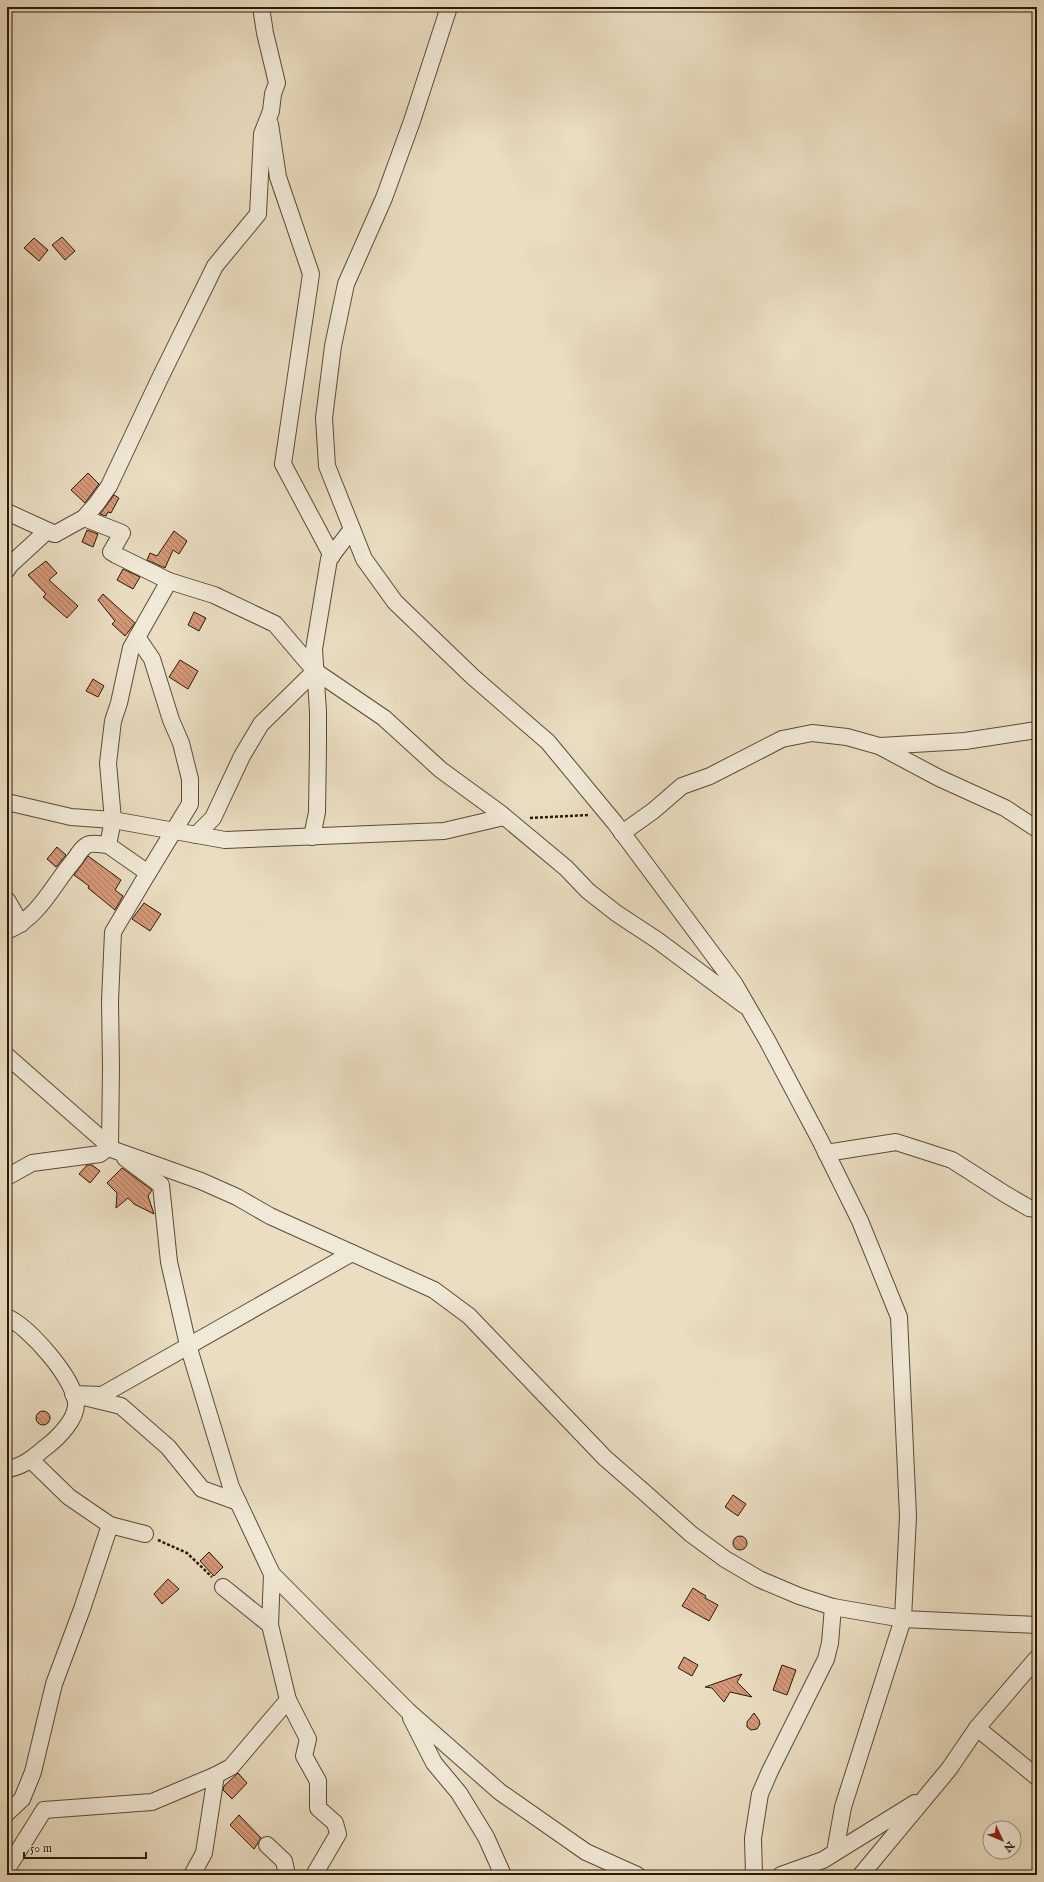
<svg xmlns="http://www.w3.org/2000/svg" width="1044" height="1882" font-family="'IM FELL English',serif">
  <defs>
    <pattern id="building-back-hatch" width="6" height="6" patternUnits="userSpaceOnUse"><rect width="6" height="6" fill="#d59878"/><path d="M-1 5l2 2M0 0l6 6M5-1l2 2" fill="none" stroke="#ad7b60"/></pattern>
  </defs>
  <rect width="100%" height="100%" fill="#eaddc1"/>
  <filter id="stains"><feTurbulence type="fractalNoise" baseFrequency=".005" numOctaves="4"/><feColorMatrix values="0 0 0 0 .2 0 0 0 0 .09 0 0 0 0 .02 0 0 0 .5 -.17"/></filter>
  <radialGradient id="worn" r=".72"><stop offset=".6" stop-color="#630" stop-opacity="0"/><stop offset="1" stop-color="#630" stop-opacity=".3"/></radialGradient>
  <!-- building -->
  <g fill="url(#building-back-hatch)" stroke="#2a1a08">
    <path d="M62 237 75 251 65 260 52 245Z"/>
    <path d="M34 238 48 250 39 261 24 248Z"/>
    <path d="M88 473 99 484 85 503 71 490Z"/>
    <path d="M114 495 119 498 111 513 108 512 106 516 100 514Z"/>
    <path d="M87 530 98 534 93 547 82 542Z"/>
    <path d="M174 531 187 541 179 554 173 550 165 568 147 560 150 553 157 556Z"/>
    <path d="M46 561 57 573 49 580 78 606 67 618 43 597 46 594 28 575Z"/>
    <path d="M123 569 140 577 133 589 117 580Z"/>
    <path d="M103 594 135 623 125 636 112 624 115 621 98 600Z"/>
    <path d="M194 612 206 618 199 631 188 625Z"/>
    <path d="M180 660 198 671 188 689 169 677Z"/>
    <path d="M93 679 104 686 98 697 86 691Z"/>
    <path d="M57 847 66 855 56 867 47 859Z"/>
    <path d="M88 856 121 880 115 890 123 896 115 910 88 888 89 886 74 875Z"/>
    <path d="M144 903 161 914 150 931 132 919Z"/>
    <path d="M87 1165H92L100 1171 90 1183 79 1174Z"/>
    <path d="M122 1168 152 1190 148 1196 154 1214 134 1204 128 1198 116 1208 117 1193 107 1183Z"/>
    <circle cx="43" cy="1418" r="7"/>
    <path d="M733 1495 746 1504 738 1516 725 1507Z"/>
    <circle cx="740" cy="1543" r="7"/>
    <path d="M209 1552 223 1567 214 1576 200 1561Z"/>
    <path d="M168 1579 179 1589 162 1604 154 1594Z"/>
    <path d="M693 1588 706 1596 705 1598 718 1605 709 1621 682 1606Z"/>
    <path d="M684 1657 698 1665 692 1676 678 1668Z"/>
    <path d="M782 1665 796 1670 787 1695 773 1690Z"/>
    <path d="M742 1674 737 1682 752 1697 730 1692 724 1702 712 1688 705 1687Z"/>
    <path d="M754 1713 759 1720 760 1724 757 1729 751 1730 747 1727V1722Z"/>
    <path d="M238 1773 247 1783 232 1799 223 1790 224 1786Z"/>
    <path d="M239 1815 261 1838 254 1849 230 1825Z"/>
  </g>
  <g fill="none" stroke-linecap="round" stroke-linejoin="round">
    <defs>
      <g id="minor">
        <path d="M449 7 412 121 384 198 346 284 333 346 324 418 327 466 364 559 395 602 473 677 548 742 615 823 734 983 767 1040 820 1140 860 1221 899 1317 908 1516 903 1619 843 1807 835 1852"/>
        <path d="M270 124 278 177 311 274 283 464 332 556"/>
        <path d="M7 512 55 534"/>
        <path d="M84 518 122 533 111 552 116 555 169 581 214 595 275 624 315 671 384 718 441 770 500 813 566 868 588 891 616 913 657 940 744 1005"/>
        <path d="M7 570 10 565 47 531 55 534 84 518 97 503 109 486 159 380 215 266 258 214 262 134 271 111 273 94 277 83 265 33 261 7"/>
        <path d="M137 637 152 659 171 720 181 743 190 779V804L148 873"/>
        <path d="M880 746 965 741 1037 730"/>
        <path d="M7 802 71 817 113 820 225 840 444 831 504 817"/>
        <path d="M622 833 653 811 682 786 710 776 782 739 812 733 847 737 879 746 939 778 1005 808 1037 829"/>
        <path d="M196 835 213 818 242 756 261 724 315 671"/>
        <path d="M312 837 317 812 318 747V712L314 649 329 559 352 529"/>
        <path d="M7 900 21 924"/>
        <path d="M7 931C40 917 53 884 75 859 78 854 82 848 87 845 93 842 102 845 108 845"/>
        <path d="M7 1056 114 1150 201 1181 237 1197 270 1216 434 1290 469 1316 605 1458 644 1492 691 1534 725 1559 759 1579 799 1596 833 1607 903 1619 1037 1625"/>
        <path d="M826 1153 896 1142 952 1160 1005 1194 1029 1208 1037 1209"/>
        <path d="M125 1158 161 1185 169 1262 188 1345 231 1487 272 1574 408 1711 500 1792 586 1852 637 1875"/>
        <path d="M7 1177 32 1163 100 1154 110 1146 111 1067 110 1001 113 932 148 873 108 845 113 820 108 763 113 721 119 703 131 648 169 581"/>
        <path d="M7 1317C30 1328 74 1378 76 1403 77 1419 58 1438 46 1447 34 1457 23 1467 7 1469"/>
        <path d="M73 1394 102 1395 352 1253"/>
        <path d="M88 1398 121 1406 168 1447 202 1489 238 1502"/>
        <path d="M110 1525 145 1534"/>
        <path d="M223 1587 270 1625 272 1574"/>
        <path d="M288 1700 308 1739 304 1756 318 1781V1808L335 1823 338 1834 314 1875"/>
        <path d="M411 1718 434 1763 459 1793 486 1837 503 1875"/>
        <path d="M977 1728 1037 1777"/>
        <path d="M7 1813 22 1799 33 1772 54 1684 82 1609 110 1525 69 1497 31 1460"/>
        <path d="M267 1845 284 1861 287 1875"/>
        <path d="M7 1869 44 1810 152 1802 216 1775 231 1767 288 1700 270 1625"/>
        <path d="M192 1875 204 1853 216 1775"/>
        <path d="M754 1875 753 1838 760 1794 770 1771 826 1659 830 1643 833 1607"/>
        <path d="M781 1875 823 1860 915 1803"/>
        <path d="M861 1875 949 1769 977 1728 1037 1658"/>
      </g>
    </defs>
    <!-- minor casing -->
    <use href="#minor" stroke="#5a4b36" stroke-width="18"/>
    <!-- path -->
    <g stroke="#2a1a08" stroke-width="2.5" stroke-dasharray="3 2" stroke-linecap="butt">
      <path d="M530 818 589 815"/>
      <path d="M158 1540 187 1553 212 1577"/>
    </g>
    <!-- minor -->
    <use href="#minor" stroke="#f1e9d7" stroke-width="16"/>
  </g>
  <!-- margin -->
  <rect width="1044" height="1882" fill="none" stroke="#eaddc1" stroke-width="24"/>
  <rect x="8" y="8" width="1028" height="1866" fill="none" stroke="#2a1a08" stroke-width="2"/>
  <rect x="12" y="12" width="1020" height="1858" fill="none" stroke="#2a1a08"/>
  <!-- north arrow -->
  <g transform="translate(1002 1840) rotate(134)"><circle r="19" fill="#f1e9d7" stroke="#a19684"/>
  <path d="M0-3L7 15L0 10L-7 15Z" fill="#8f2418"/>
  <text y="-6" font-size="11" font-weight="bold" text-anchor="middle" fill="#2a1a08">N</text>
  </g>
  <!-- scale -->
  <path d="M24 1852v6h122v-6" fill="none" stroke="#2a1a08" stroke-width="2"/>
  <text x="30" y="1852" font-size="12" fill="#2a1a08" stroke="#f1e9d7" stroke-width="3" paint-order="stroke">50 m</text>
  <rect width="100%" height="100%" filter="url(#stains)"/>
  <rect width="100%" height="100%" fill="url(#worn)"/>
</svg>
